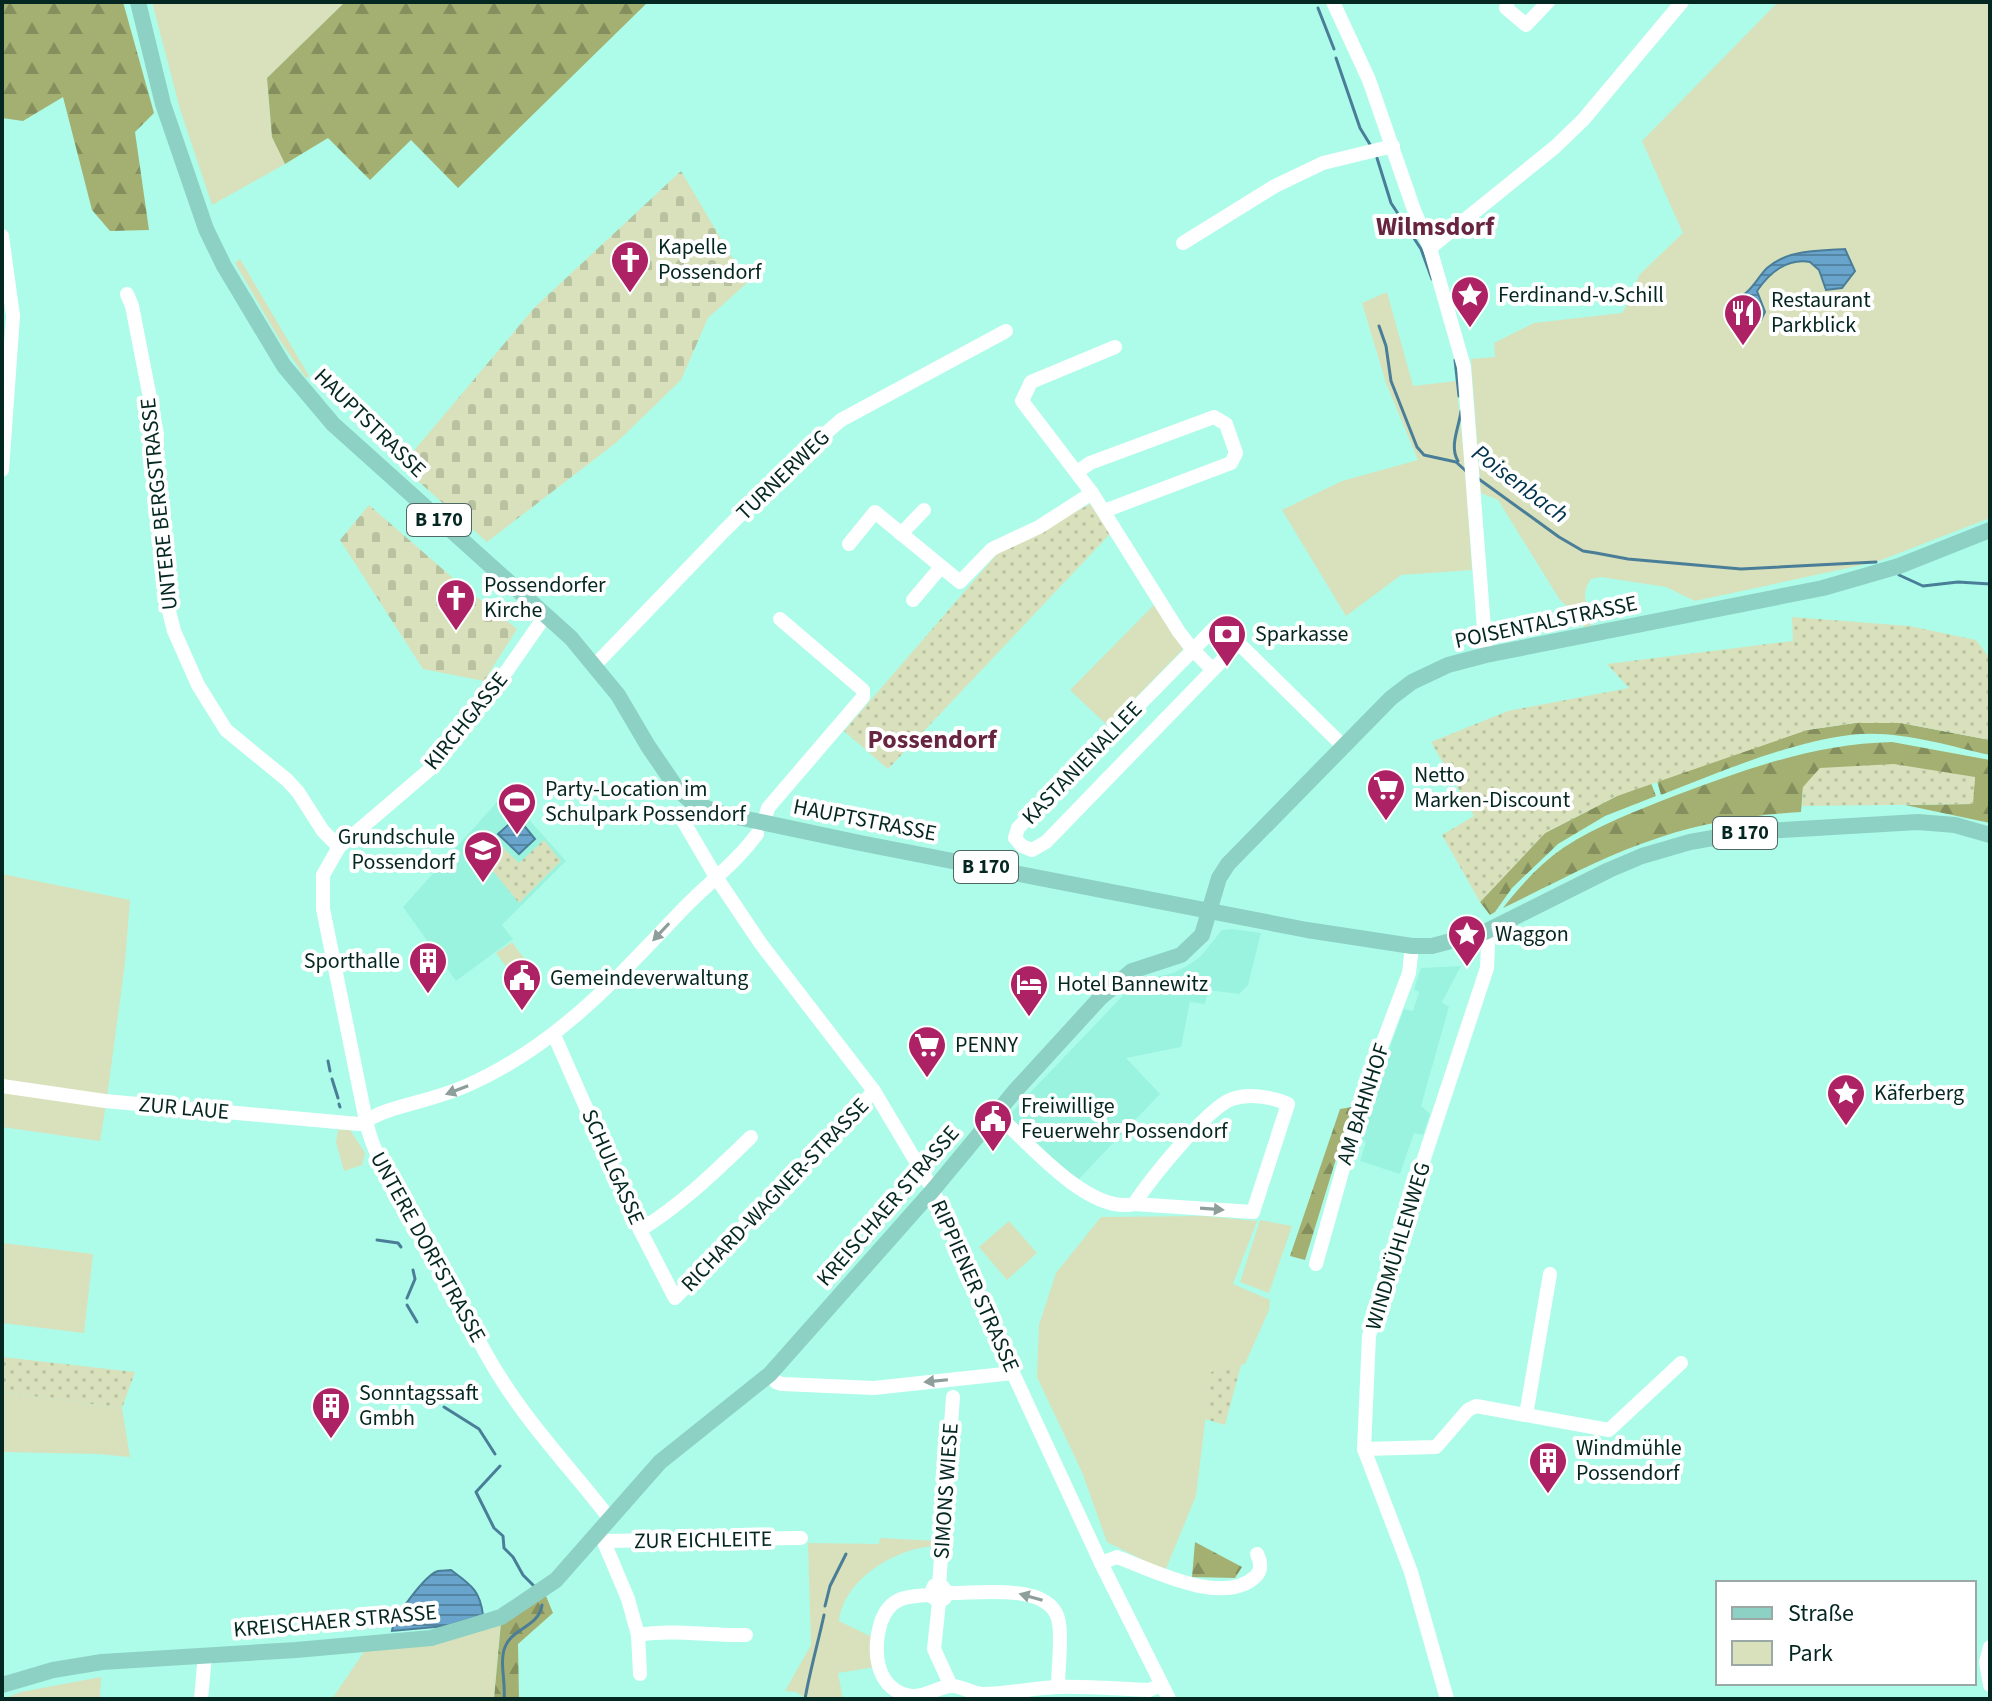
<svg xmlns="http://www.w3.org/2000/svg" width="1992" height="1701" font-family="'Source Sans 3',sans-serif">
  <defs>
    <pattern id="forest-firs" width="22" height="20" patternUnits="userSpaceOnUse" patternTransform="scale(2)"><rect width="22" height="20" fill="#a4b072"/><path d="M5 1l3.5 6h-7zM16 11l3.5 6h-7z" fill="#848f5d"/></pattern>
    <pattern id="cemetery-stones" width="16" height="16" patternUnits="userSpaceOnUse" patternTransform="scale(2)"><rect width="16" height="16" fill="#d8e1bb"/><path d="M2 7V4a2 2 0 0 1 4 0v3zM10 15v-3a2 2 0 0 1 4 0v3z" fill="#b8c1a0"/></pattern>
    <pattern id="garden-dots" width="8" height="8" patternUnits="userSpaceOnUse" patternTransform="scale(2)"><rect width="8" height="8" fill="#d8e1bb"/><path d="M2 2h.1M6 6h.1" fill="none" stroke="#b8c1a0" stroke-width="1.8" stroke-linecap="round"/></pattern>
    <pattern id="water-rules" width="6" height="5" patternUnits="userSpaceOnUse" patternTransform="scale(2)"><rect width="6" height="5" fill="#68a4cb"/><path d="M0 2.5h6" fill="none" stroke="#5486a4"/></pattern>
  </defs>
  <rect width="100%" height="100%" fill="#adfce9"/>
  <!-- built -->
  <g fill="#99f3de">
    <path d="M505 793 566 861 502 925 513 939 456 981 403 907Z"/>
    <path d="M1232 929 1261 933 1248 985 1239 994 1208 990 1205 1004 1190 1002 1181 1047 1126 1058 1160 1094 1077 1181 1007 1117 1132 986 1142 980 1173 973 1187 966 1200 957 1222 930Z"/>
    <path d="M1461 966 1442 1002 1449 1007 1421 1106 1430 1114 1423 1135 1414 1133 1400 1174 1360 1161 1366 1142 1357 1138 1404 1009 1413 1011 1419 992 1414 990 1421 968Z"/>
  </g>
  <!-- green -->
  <g fill="#d8e1bb">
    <path d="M152 2H345L267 78 272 137 285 164 212 205 180 109Z"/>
    <path d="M1778 2H1990V518L1876 562 1695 601 1666 587 1601 577 1591 579C1579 595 1589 608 1591 626L1584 627 1576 614 1560 600 1498 500 1481 493 1471 359 1495 357 1494 343 1534 323 1622 313 1629 301 1639 275 1683 233 1642 141Z"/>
    <path d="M240 259 309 376 306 378 281 342 235 263Z"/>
    <path d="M1387 292 1413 386 1456 381 1464 457 1472 570 1401 575 1346 616 1282 510 1342 481 1418 460 1386 383 1362 303Z"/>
    <path d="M1154 605 1183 649 1108 726 1070 690Z"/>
    <path d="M2 874 130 900 125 963 107 1097 2 1082Z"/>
    <path d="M512 942 535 973 519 984 496 953Z"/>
    <path d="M2 1089 106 1104 100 1141 2 1127Z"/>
    <path d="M338 1130H350L365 1153 362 1165 344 1171 336 1142Z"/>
    <path d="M1204 1216 1257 1221 1233 1284 1270 1300 1269 1310 1245 1364 1211 1373 1196 1496 1165 1571 1107 1542 1082 1472 1037 1377 1039 1325 1056 1273 1101 1217Z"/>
    <path d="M1260 1220 1292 1226 1269 1293 1240 1282Z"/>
    <path d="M1009 1221 1037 1253 1007 1280 979 1247Z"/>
    <path d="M2 1243 93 1254 84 1333 2 1323Z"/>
    <path d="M2 1392 122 1408 130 1457 98 1454 2 1452Z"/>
    <path d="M880 1538 938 1541 937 1546C898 1547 844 1578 839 1621L874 1638 875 1667 838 1673 843 1699H807L796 1692 785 1691 811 1645 808 1543 879 1544Z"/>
    <path d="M501 1617 494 1699H332L370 1643Z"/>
    <path d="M101 1677 100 1699H3L21 1692Z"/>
  </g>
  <!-- forest -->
  <g fill="url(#forest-firs)">
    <path d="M2 2H123L154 113 135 132 149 230 110 231 92 210 63 97 23 121 2 118Z"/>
    <path d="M345 2H648L458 188 411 140 370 180 328 138 285 164 272 137 267 78Z"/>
    <path d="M1855 723H1901L1990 740V755C1945 745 1896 729 1850 735 1787 743 1720 772 1661 795L1657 781 1807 730Z"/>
    <path d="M1892 742 1990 760V823L1905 805 1972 804 1975 777 1803 787 1801 812C1754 815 1707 822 1661 837 1607 854 1555 883 1503 908 1520 886 1540 864 1563 848 1598 825 1636 811 1674 796 1746 769 1814 744 1892 742Z"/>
    <path d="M1651 783 1656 796 1605 816 1558 844 1512 888 1495 912 1490 915 1480 902 1545 833 1617 796Z"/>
    <path d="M1352 1107 1305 1260 1290 1256 1340 1109Z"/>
    <path d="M1195 1542 1242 1567 1235 1578 1192 1577Z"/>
    <path d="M546 1596 553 1613 518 1644 519 1699H494L501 1622Z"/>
  </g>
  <!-- cemetery -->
  <g fill="url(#cemetery-stones)">
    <path d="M681 171 747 283 708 318 681 380 617 442 487 542 401 466 535 307Z"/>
    <path d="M369 505 454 579 517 629 484 681 423 669 340 540Z"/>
  </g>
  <!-- garden -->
  <g fill="url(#garden-dots)">
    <path d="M1090 504 1110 534 888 769 844 731 997 554Z"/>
    <path d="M1792 617 1909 626 1976 640 1990 658V740L1901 723H1855L1807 730 1617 796 1545 833 1480 902 1442 835 1474 816 1431 742 1508 711 1629 688 1607 664 1793 641Z"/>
    <path d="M1894 764 1975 777 1973 804 1802 806 1803 787 1820 768Z"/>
    <path d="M484 829 519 863 544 840 561 861 519 903 470 843Z"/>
    <path d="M2 1357 135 1372 122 1408 2 1392Z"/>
    <path d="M1241 1365 1225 1425 1205 1419 1211 1372Z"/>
  </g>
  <!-- water -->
  <g fill="url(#water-rules)" stroke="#4a7e98" stroke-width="2">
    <path d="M1845 249 1855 271 1842 288 1826 290 1819 270 1810 262C1787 258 1769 273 1757 291L1765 312 1761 320 1753 324 1746 320 1742 296C1754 288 1757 278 1767 268 1788 249 1819 251 1845 249Z"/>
    <path d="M517 817 535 839 519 854 498 834Z"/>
    <path d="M451 1570C471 1585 480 1590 483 1615L446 1626 392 1631C393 1618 425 1575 438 1571 443 1570 447 1571 451 1570Z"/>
  </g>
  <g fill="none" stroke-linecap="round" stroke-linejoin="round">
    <!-- stream -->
    <g stroke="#4a7e98" stroke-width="3">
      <path d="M1318 8 1334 49"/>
      <path d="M1336 58 1360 128 1371 146"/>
      <path d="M1377 158 1391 203 1421 249 1432 279"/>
      <path d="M1379 326 1386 346 1391 381 1417 447 1424 455 1456 462 1466 471"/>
      <path d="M1455 360 1459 396"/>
      <path d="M1458 461C1449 446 1459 428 1461 411"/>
      <path d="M1476 477 1559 537 1583 551 1596 553 1628 559 1741 569 1876 562"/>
      <path d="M1899 575 1923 586 1958 582 1990 584"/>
      <path d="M328 1061 330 1071"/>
      <path d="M332 1079 338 1098"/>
      <path d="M339 1104 340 1107"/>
      <path d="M377 1240 398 1243 401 1247"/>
      <path d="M407 1298 415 1279 413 1270"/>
      <path d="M407 1305 417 1322"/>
      <path d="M444 1407 479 1429 495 1454"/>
      <path d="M500 1466 476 1492 494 1528 503 1536 504 1548 513 1557 523 1575 536 1588"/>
      <path d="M825 1606 830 1586 846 1554"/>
      <path d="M504 1699C506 1683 499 1662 505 1647 512 1628 539 1627 542 1605"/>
      <path d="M805 1699C810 1670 818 1643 824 1615"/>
    </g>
    <!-- minor -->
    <g stroke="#fff" stroke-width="14">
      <path d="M1333 2 1369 80 1414 210 1430 248 1464 367 1486 655"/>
      <path d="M1508 2 1506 8 1526 25 1548 2"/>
      <path d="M2 236 13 316 2 470"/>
      <path d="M1183 243 1275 186 1323 163 1393 146"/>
      <path d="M1430 248 1555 147 1583 120 1682 2"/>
      <path d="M127 294 132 306 157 434 154 474 163 514 169 611 174 631 198 685 226 730 287 780 298 792 323 831 339 847"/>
      <path d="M1115 347 1031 382 1022 401 1092 493 1179 632 1193 650 1216 626H1221L1342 745"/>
      <path d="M1077 472 1090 463 1214 417 1226 424 1236 453 1231 463 1104 511"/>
      <path d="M901 534 924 510"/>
      <path d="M849 544 875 512 960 582 992 549 1039 527 1092 493"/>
      <path d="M913 600 941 567"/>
      <path d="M545 616 490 695 435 765 339 847 323 875V909L366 1121C376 1166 398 1185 419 1223 446 1273 468 1326 498 1374 530 1426 573 1471 610 1519"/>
      <path d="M595 665 723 532 803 453 841 420 1006 331"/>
      <path d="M1213 670 1193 650 1018 828 1015 838 1022 846 1032 850 1046 842 1239 643"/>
      <path d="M682 819 716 877 761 944 874 1091 933 1190 1013 1373 1101 1563 1169 1699"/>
      <path d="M764 822 768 808 863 697V690L780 619"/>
      <path d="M554 1035 640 1230 675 1298 874 1091"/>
      <path d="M2 1086 105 1101 359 1124C369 1120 377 1114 387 1111 414 1102 442 1097 468 1085 558 1045 618 977 684 908 708 883 736 863 757 834"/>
      <path d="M996 1113C1027 1142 1089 1215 1134 1204L1253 1212 1288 1104C1272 1097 1249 1093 1232 1099 1207 1108 1150 1180 1134 1204"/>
      <path d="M640 1230C681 1205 717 1170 751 1137"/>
      <path d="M1316 1264 1366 1087 1409 973 1412 946"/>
      <path d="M770 1374 776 1382 782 1384 874 1388 1013 1373"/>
      <path d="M1526 1415 1550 1274"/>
      <path d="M1364 1449 1436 1447 1468 1410 1476 1406 1609 1430 1681 1363"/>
      <path d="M601 1535 628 1599 638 1635 640 1674"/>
      <path d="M604 1541 801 1538"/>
      <path d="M1101 1563 1117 1557C1150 1569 1222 1607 1255 1577 1262 1571 1261 1562 1257 1554"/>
      <path d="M939 1585 953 1397"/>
      <path d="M947 1593 943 1587 934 1586 930 1595 939 1602 945 1598 947 1593C978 1594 1053 1581 1059 1623 1062 1643 1058 1667 1058 1687"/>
      <path d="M930 1595C906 1596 890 1597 881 1622 873 1648 874 1685 906 1695 923 1700 940 1685 953 1686 964 1687 973 1694 983 1694 1008 1694 1032 1688 1057 1687 1087 1686 1119 1689 1149 1690L1161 1685"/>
      <path d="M939 1602 934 1649 951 1686"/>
      <path d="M638 1635C673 1629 710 1636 746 1635"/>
      <path d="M1990 1647 1986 1662 1990 1685"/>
      <path d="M201 1699 205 1655"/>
      <path d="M1447 1699 1411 1572 1364 1449 1369 1336 1400 1231 1487 968 1488 946 1485 932"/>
    </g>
    <!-- major -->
    <g stroke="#8dd1c4" stroke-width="16">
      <path d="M138 2 163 104 206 229 224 266 284 366 333 424 571 638 618 695 648 746 678 790 693 803 723 814 860 843 1307 930 1412 946H1432L1485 932 1609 870 1642 856 1690 842 1747 832 1918 822 1955 825 1990 835"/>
      <path d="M2 1685 53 1670 102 1662 296 1650 431 1638 501 1617 556 1580 660 1462 770 1374 933 1190 1014 1092 1101 997 1132 971 1181 955 1202 935 1219 878 1228 864 1391 698 1412 682 1448 665 1486 655 1823 588 1899 566 1990 530"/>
    </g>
  </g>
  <!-- one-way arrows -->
  <defs><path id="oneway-solid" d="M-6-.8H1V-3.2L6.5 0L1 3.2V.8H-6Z" transform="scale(2)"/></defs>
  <g fill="#8e9e9b">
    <use href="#oneway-solid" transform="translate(661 932) rotate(133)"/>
    <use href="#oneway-solid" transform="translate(457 1090) rotate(159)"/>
    <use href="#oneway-solid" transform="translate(1212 1209) rotate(4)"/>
    <use href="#oneway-solid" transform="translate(936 1381) rotate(174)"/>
    <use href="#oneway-solid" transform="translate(1031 1597) rotate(-164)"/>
  </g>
  <!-- icons -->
  <defs>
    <symbol id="church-pin" viewBox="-11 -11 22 30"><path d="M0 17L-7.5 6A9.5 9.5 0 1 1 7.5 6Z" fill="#ac2264" stroke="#fff"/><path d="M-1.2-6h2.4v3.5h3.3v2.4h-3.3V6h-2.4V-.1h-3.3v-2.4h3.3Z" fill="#fff"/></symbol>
    <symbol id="sight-pin" viewBox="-11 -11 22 30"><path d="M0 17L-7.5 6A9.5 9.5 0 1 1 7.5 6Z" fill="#ac2264" stroke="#fff"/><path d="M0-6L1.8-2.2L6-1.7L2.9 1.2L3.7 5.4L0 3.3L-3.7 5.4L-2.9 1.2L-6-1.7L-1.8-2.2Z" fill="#fff"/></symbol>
    <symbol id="restaurant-pin" viewBox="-11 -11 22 30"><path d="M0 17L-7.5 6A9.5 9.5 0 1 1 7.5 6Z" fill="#ac2264" stroke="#fff"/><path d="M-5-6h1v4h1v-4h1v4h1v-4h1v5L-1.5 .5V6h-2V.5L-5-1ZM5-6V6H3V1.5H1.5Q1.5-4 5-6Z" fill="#fff"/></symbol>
    <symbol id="bank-pin" viewBox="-11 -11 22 30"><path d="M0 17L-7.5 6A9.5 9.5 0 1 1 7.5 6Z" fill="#ac2264" stroke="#fff"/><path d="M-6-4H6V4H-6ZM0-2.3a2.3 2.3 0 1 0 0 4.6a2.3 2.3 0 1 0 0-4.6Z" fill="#fff"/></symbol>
    <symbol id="supermarket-pin" viewBox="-11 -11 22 30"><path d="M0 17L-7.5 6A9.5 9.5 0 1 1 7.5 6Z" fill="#ac2264" stroke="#fff"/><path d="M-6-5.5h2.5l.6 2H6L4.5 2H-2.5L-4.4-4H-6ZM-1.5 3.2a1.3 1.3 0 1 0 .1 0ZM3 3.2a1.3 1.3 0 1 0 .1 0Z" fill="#fff"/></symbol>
    <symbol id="stadium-pin" viewBox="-11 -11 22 30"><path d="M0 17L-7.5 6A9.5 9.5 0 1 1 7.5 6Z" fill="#ac2264" stroke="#fff"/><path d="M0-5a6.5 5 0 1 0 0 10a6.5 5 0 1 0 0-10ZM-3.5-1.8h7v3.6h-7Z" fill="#fff"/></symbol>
    <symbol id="school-pin" viewBox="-11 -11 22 30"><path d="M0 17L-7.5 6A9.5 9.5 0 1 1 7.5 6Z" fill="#ac2264" stroke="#fff"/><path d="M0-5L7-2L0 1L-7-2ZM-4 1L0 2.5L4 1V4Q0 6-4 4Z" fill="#fff"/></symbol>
    <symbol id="building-pin" viewBox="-11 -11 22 30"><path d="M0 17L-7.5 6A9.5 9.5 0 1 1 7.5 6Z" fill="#ac2264" stroke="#fff"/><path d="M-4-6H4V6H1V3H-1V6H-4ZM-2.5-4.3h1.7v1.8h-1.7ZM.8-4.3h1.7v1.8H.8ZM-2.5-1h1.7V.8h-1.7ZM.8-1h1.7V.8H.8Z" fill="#fff"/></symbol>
    <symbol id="civic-pin" viewBox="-11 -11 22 30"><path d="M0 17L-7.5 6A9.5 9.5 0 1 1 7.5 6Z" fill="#ac2264" stroke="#fff"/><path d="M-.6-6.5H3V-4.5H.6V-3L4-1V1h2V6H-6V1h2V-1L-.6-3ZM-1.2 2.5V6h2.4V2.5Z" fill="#fff"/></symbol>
    <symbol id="hotel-pin" viewBox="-11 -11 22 30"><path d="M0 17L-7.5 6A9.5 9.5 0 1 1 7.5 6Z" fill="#ac2264" stroke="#fff"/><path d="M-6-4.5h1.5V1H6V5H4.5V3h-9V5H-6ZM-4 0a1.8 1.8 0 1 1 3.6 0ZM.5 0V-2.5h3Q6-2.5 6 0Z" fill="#fff"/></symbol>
  </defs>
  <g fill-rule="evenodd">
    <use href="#church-pin" x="608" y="238" width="44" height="60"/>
    <use href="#sight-pin" x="1448" y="273" width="44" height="60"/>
    <use href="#restaurant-pin" x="1721" y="291" width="44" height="60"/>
    <use href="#church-pin" x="434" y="576" width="44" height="60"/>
    <use href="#bank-pin" x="1205" y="612" width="44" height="60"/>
    <use href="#supermarket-pin" x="1364" y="766" width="44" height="60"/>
    <use href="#stadium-pin" x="495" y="780" width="44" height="60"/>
    <use href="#school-pin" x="461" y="828" width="44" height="60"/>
    <use href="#sight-pin" x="1445" y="912" width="44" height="60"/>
    <use href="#building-pin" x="406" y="939" width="44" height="60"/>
    <use href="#civic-pin" x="500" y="956" width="44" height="60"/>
    <use href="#hotel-pin" x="1007" y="962" width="44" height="60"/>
    <use href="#supermarket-pin" x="905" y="1023" width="44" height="60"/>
    <use href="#sight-pin" x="1824" y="1071" width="44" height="60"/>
    <use href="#civic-pin" x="971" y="1097" width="44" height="60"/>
    <use href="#building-pin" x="309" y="1384" width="44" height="60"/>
    <use href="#building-pin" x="1526" y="1439" width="44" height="60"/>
  </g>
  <g text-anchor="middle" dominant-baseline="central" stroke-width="8" stroke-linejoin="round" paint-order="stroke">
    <!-- shield labels -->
    <g fill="#fff" stroke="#506864" stroke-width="2">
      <rect x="407" y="504" width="64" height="32" rx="6"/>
      <rect x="1713" y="817" width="64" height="32" rx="6"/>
      <rect x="954" y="851" width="64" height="32" rx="6"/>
    </g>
    <g font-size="20" font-weight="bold" fill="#052721">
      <text x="439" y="520">B 170</text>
      <text x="1745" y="833">B 170</text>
      <text x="986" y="867">B 170</text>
    </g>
    <!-- poi labels -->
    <g font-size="22" fill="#052721" stroke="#fff" text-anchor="start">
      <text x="658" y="247">Kapelle<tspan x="658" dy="25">Possendorf</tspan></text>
      <text x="1498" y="295">Ferdinand-v.Schill</text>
      <text x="1771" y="300">Restaurant<tspan x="1771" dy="25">Parkblick</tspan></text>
      <text x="484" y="585">Possendorfer<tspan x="484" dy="25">Kirche</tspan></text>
      <text x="1255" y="634">Sparkasse</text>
      <text x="1414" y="775">Netto<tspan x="1414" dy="25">Marken-Discount</tspan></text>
      <text x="545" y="789">Party-Location im<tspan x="545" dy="25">Schulpark Possendorf</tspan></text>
      <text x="455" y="837" text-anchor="end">Grundschule<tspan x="455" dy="25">Possendorf</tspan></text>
      <text x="1495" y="934">Waggon</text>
      <text x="400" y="961" text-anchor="end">Sporthalle</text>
      <text x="550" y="978">Gemeindeverwaltung</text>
      <text x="1057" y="984">Hotel Bannewitz</text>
      <text x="955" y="1045">PENNY</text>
      <text x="1874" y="1093">Käferberg</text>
      <text x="1021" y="1106">Freiwillige<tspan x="1021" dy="25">Feuerwehr Possendorf</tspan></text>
      <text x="359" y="1393">Sonntagssaft<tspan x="359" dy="25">Gmbh</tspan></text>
      <text x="1576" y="1448">Windmühle<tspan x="1576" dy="25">Possendorf</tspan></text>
    </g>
    <!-- street labels -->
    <g font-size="22" fill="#052721" stroke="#fff">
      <text transform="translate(370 423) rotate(44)">HAUPTSTRASSE</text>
      <text transform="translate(783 475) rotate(-44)">TURNERWEG</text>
      <text transform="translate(159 504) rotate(-96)">UNTERE BERGSTRASSE</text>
      <text transform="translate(1546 622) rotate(-12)">POISENTALSTRASSE</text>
      <text transform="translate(466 721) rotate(-51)">KIRCHGASSE</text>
      <text transform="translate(1082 763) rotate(-46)">KASTANIENALLEE</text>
      <text transform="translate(865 820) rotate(11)">HAUPTSTRASSE</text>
      <text transform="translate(1363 1104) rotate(-72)">AM BAHNHOF</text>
      <text transform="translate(184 1108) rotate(5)">ZUR LAUE</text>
      <text transform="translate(613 1167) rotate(66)">SCHULGASSE</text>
      <text transform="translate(775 1195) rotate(-46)">RICHARD-WAGNER-STRASSE</text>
      <text transform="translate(888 1206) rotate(-49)">KREISCHAER STRASSE</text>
      <text transform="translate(1398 1246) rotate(-73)">WINDMÜHLENWEG</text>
      <text transform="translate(428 1247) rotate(61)">UNTERE DORFSTRASSE</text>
      <text transform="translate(975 1286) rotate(66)">RIPPIENER STRASSE</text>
      <text transform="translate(946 1491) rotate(-86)">SIMONS WIESE</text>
      <text transform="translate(703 1540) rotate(-1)">ZUR EICHLEITE</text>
      <text transform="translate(335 1621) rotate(-5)">KREISCHAER STRASSE</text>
    </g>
    <!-- water labels -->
    <g font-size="24" font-style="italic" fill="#00334d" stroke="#fff">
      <text transform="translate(1520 484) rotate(37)">Poisenbach</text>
    </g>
    <!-- quarter labels -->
    <g font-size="26" font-weight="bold" fill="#672540" stroke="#fff">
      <text x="1435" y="226">Wilmsdorf</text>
      <text x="932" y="739">Possendorf</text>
    </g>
  </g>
  <!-- border -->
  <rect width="1992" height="1701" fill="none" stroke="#052721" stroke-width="8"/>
  <!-- legend -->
  <rect x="1716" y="1581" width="260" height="104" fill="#ffffff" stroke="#9ba9a6" stroke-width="2"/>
  <rect x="1732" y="1607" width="40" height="12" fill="#8dd1c4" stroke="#9ba9a6" stroke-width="2"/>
  <text x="1788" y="1621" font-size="24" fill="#052721">Straße</text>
  <rect x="1732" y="1641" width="40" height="24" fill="#d8e1bb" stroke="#9ba9a6" stroke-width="2"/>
  <text x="1788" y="1661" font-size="24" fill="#052721">Park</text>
</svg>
